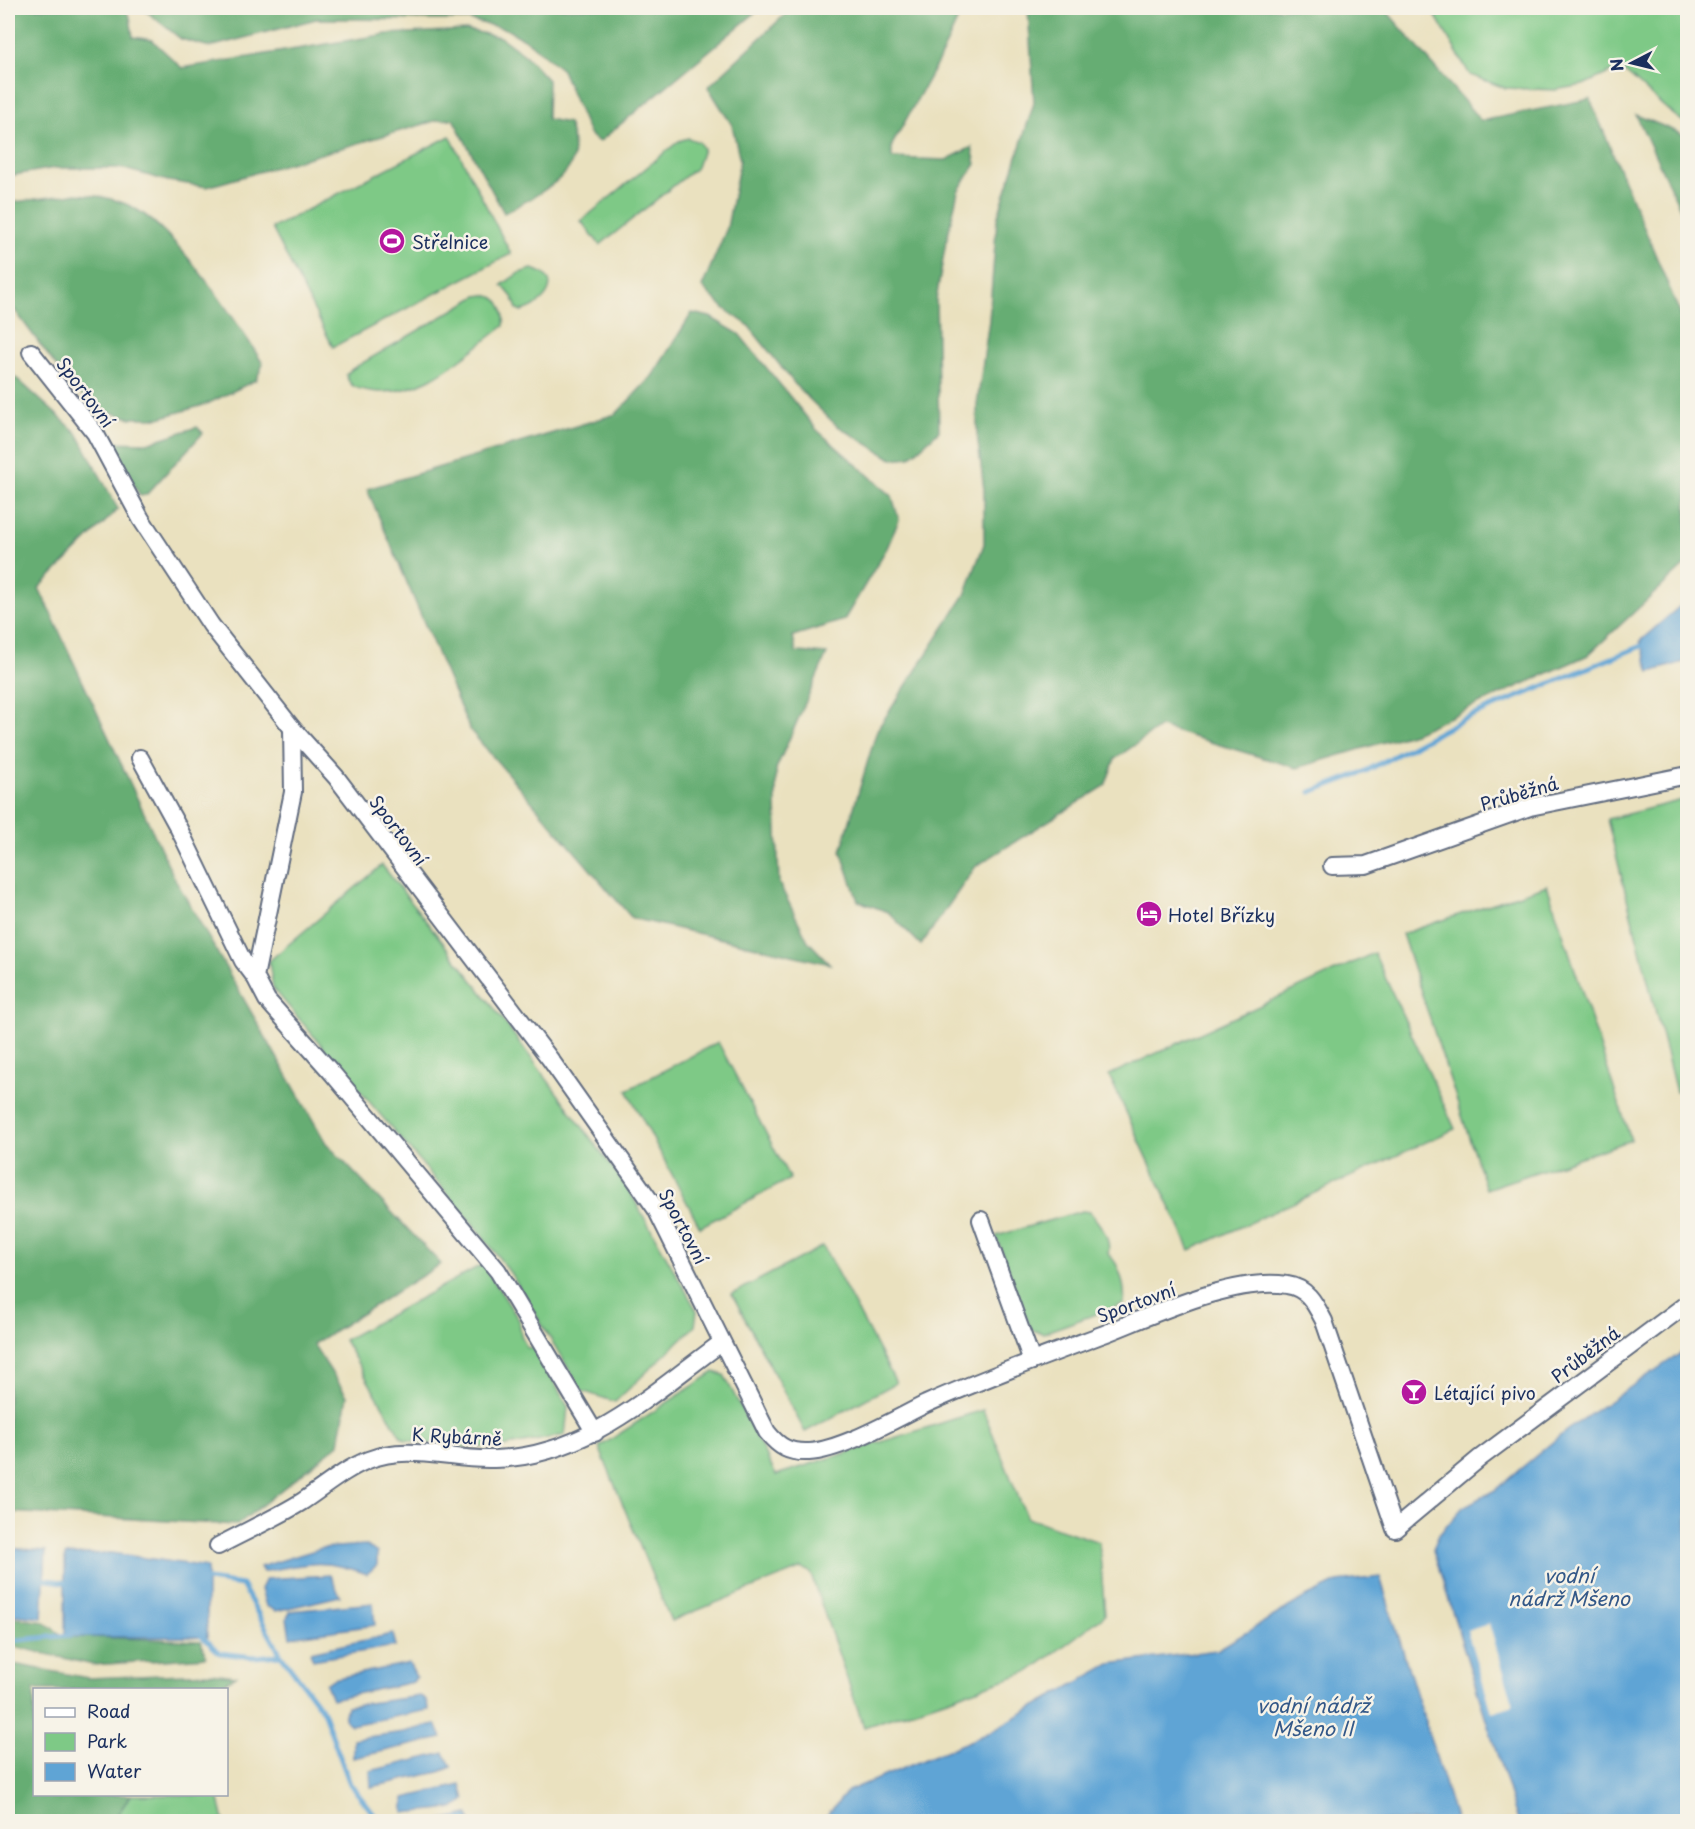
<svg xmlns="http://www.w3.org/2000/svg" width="1695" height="1829" font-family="'Playpen Sans',sans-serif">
  <rect width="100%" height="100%" fill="#f7f3e8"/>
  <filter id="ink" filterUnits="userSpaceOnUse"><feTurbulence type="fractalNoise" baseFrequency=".0167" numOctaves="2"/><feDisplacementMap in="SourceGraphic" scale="12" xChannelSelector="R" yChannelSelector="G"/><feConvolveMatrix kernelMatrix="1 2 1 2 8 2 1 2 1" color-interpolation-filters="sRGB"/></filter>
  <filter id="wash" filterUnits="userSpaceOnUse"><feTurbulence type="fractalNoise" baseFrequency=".008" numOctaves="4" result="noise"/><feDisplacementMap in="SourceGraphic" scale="24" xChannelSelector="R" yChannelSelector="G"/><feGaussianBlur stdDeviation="1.35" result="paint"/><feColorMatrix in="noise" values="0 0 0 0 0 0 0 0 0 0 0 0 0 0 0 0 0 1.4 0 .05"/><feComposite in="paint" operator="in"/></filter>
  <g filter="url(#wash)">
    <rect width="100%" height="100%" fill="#eae1bf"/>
    <!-- green -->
    <g fill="#7ec986" stroke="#4c7c72" stroke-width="1.5">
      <path d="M1431 8H1687V124C1663 109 1643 86 1620 68L1583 85 1555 90 1505 88 1470 75Z"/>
      <path d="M450 136 511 254 333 347 272 228Z"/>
      <path d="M688 138 699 142 703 149 697 167 600 245 581 221 679 141Z"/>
      <path d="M532 269C566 278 545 306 521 311L517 309 513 298 502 285 519 273Z"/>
      <path d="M484 295C501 296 505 311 504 326 464 355 423 399 370 391 358 389 350 388 346 375L352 369 477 296Z"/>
      <path d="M1687 799 1688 1089 1676 1092 1607 819Z"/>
      <path d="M382 865 488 1000 627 1187 697 1311 695 1326 615 1402 582 1391 511 1274 478 1230 273 988 269 961Z"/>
      <path d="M1547 885 1631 1140 1486 1189 1402 934Z"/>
      <path d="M1374 953 1455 1129 1190 1250 1109 1075Z"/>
      <path d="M718 1042 790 1179 700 1227 627 1090Z"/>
      <path d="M1082 1211 1090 1212C1099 1223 1112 1239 1108 1254 1120 1263 1126 1289 1124 1304L1043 1333 1031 1330 996 1236Z"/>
      <path d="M823 1246 896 1383 805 1432 732 1294Z"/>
      <path d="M483 1264 519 1320 521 1335 527 1348 534 1347 568 1407 565 1435 502 1447H455L406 1440 401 1437 344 1340Z"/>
      <path d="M714 1372 724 1375 776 1475 983 1410 1027 1518 1099 1542 1105 1615 1030 1671 864 1727 810 1572 802 1568 671 1621 599 1447Z"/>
      <path d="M131 1795H218L224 1821H113Z"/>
    </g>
    <!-- forest -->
    <g fill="#66ad73" stroke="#406e68" stroke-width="1.5">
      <path d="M8 8H124L130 17 133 37 152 40 182 68 387 34 468 30 500 37 526 56 548 80 547 119 568 123C572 136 577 150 571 164 563 183 522 204 504 213L453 119 438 120 207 187 168 181 121 168H55L8 176Z"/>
      <path d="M142 8H761L599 142 589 134 562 70 529 42 506 29 469 20 316 19 210 47 181 39Z"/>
      <path d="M792 8H963L939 60 892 145V158L946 160 972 147 976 164 958 191 945 247 936 300 939 431 910 457 892 459 836 425 798 388 748 325 725 309 702 287 727 228 740 160 732 125 708 87Z"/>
      <path d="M1028 8H1384L1481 121 1590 99 1687 330V563L1588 655 1414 733 1297 768 1160 727 1115 759 1105 786 976 866 921 945 888 912 858 901 841 851 877 730 965 595 984 544V490L977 434V404L989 320 997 219 1034 103Z"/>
      <path d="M1636 115 1687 136V223Z"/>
      <path d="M73 194C96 195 119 198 139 211 180 237 237 321 263 364L256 380 207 404 159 418H131L94 408 56 366 8 301V203Z"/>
      <path d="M692 313 710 317 739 334 817 430 892 496 899 520 887 548 844 620 793 636 796 652 827 654 776 769V804L779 883 808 941 830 964 632 918 470 730 367 489 616 414 653 375Z"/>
      <path d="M8 374 15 377 77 433 118 509 39 588 174 877 326 1143 441 1264 313 1344 347 1396 339 1444 237 1525 8 1512Z"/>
      <path d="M197 427 203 433 146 495 140 496 110 442 147 443Z"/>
      <path d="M8 1617 44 1622 63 1636 201 1641 206 1657 93 1665 8 1645Z"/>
      <path d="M8 1663 88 1678 210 1673 236 1676 215 1689 34 1690V1794L131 1795 113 1821H8Z"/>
    </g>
    <!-- water -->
    <g fill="#5fa4d5" stroke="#3d6a9a" stroke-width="1.5">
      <path d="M1687 600V661L1650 672 1640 641Z"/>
      <path d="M1687 1349V1821H1518L1433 1550 1438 1536 1463 1507 1495 1490 1567 1430Z"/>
      <path d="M366 1545 377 1553V1565L367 1574C323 1558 308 1563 263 1572L260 1567 322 1548Z"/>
      <path d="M8 1548 46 1551 42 1618 8 1614Z"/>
      <path d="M111 1553 207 1567V1637H65V1555Z"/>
      <path d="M330 1575 340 1596 276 1611 266 1606 261 1589 266 1579Z"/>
      <path d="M1380 1577 1456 1821H822L848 1791 984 1735 1110 1664 1217 1650 1304 1598 1337 1582Z"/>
      <path d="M373 1603 375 1625 290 1637 287 1618 290 1611Z"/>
      <path d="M393 1634 396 1646 313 1660 310 1652Z"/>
      <path d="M409 1663 416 1677 413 1682 332 1699 326 1684 333 1679Z"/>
      <path d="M420 1696 425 1699 429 1710 351 1725 344 1719 347 1706Z"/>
      <path d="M436 1724 442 1738 353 1758V1739L404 1732Z"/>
      <path d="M444 1753 452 1767 439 1772 371 1787 370 1771Z"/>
      <path d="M461 1785 465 1800 454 1808 404 1813V1798Z"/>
      <path d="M469 1814 471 1821H437Z"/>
    </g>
    <!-- pier -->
    <path fill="#eae1bf" d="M1489 1624 1514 1705 1492 1712 1467 1631Z"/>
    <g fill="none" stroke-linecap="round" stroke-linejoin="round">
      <!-- stream -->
      <g stroke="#5fa4d5" stroke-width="5">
        <path d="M1311 792 1364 772 1464 719 1646 644"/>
        <path d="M39 1579 71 1583"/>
        <path d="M201 1579 242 1585 281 1655"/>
        <path d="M198 1633 220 1653 253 1657 281 1655 323 1711 350 1784 380 1822"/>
        <path d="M8 1641 71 1635"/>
      </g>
    </g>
  </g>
  <g filter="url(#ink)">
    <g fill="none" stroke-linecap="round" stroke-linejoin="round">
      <defs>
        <g id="minor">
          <path d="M31 352 95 433 141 519 211 625 292 728 336 777 550 1059 656 1209 767 1432C779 1447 789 1453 809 1452 842 1450 895 1419 926 1404 984 1378 1045 1356 1104 1334 1153 1315 1235 1276 1287 1285 1308 1288 1315 1304 1324 1321L1395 1529 1480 1458 1688 1303"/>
          <path d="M140 758 179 829 243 961 255 977 267 1000 333 1074 498 1271 595 1433"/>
          <path d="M1332 866 1366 865 1530 807 1688 775"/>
          <path d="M255 977 293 792 292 728"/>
          <path d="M981 1220 1032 1361"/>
          <path d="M218 1546C246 1531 276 1518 303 1501 324 1487 345 1469 368 1460 409 1443 452 1461 494 1459 586 1457 651 1394 721 1343"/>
        </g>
      </defs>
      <!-- minor casing -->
      <use href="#minor" stroke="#636d80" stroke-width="20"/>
      <!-- minor -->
      <use href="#minor" stroke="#fff" stroke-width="16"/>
    </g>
  </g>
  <!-- icons -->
  <defs>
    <symbol id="stadium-disc" viewBox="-11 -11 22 22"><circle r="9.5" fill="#b5179e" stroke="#f7f3e8"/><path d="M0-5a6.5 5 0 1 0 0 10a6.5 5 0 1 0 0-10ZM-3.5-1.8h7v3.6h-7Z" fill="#fff"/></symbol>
    <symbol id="hotel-disc" viewBox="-11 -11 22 22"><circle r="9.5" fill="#b5179e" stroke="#f7f3e8"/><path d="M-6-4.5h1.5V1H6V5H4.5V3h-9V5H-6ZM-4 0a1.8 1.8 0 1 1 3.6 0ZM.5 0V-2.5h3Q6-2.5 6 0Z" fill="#fff"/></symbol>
    <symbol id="bar-disc" viewBox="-11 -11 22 22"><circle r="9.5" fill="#b5179e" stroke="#f7f3e8"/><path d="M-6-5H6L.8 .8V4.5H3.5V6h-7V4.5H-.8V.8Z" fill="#fff"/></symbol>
  </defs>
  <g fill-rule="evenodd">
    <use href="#stadium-disc" x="377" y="226" width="30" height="30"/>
    <use href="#hotel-disc" x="1134" y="899" width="30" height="30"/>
    <use href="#bar-disc" x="1399" y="1377" width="30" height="30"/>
  </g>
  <g text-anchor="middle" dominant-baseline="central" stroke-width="5" stroke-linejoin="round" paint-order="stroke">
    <!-- poi labels -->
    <g font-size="18" fill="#1b2f5e" stroke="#f7f3e8" text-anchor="start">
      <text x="412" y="241">Střelnice</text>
      <text x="1168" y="914">Hotel Břízky</text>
      <text x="1434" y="1392">Létající pivo</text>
    </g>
    <!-- street labels -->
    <g font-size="18" fill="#1b2f5e" stroke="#f7f3e8">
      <text transform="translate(86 392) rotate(53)">Sportovní</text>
      <text transform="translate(1519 793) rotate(-16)">Průběžná</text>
      <text transform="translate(399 830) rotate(53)">Sportovní</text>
      <text transform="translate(684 1226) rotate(62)">Sportovní</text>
      <text transform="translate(1136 1302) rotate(-20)">Sportovní</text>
      <text transform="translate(1585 1354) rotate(-37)">Průběžná</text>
      <text transform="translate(457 1436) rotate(3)">K Rybárně</text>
    </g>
    <!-- water labels -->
    <g font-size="20" font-style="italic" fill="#335888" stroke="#f7f3e8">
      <text x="1569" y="1575">vodní<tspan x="1569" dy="23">nádrž Mšeno</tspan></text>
      <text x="1313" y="1705">vodní nádrž<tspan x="1313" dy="23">Mšeno II</tspan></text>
    </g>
  </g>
  <!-- margin -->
  <rect width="1695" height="1829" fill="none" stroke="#f7f3e8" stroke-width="30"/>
  <!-- legend -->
  <rect x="33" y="1688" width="195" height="108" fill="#f7f3e8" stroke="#9fa5b1" stroke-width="1.5"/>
  <rect x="45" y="1708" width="30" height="9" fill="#ffffff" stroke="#9fa5b1" stroke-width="1.5"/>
  <text x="87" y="1718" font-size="18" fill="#1b2f5e">Road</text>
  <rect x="45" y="1733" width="30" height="18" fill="#7ec986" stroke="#9fa5b1" stroke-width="1.5"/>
  <text x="87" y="1748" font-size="18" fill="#1b2f5e">Park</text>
  <rect x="45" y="1763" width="30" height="18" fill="#5fa4d5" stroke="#9fa5b1" stroke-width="1.5"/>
  <text x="87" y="1778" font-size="18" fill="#1b2f5e">Water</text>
  <!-- north arrow -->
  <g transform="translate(1632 63) rotate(263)" stroke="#f7f3e8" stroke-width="4.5" paint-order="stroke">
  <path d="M0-4.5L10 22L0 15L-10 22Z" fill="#1b2f5e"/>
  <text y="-9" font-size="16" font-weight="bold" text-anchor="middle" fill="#1b2f5e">N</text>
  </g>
</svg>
